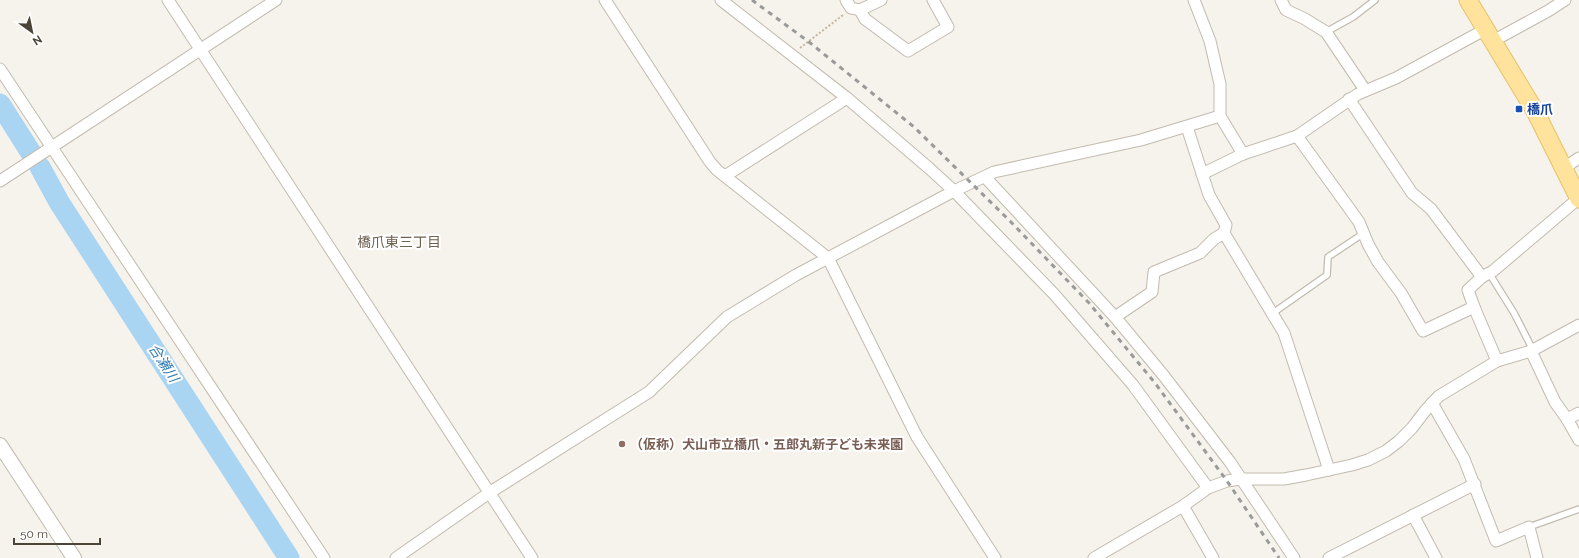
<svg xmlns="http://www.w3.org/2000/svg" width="1579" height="558" font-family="Raleway,'Noto Sans JP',sans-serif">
  <rect width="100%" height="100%" fill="#f6f3ec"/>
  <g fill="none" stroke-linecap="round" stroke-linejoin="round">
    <!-- river -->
    <g stroke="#a9d4f2" stroke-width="21">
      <path d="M0 104 33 156"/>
      <path d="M40 167 59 202 289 558"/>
    </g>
    <defs>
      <g id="service">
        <path d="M1326 32 1353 17 1375 0"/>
        <path d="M1489 273 1514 313 1533 350"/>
        <path d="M1273 313 1327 275 1328 257 1364 233"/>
        <path d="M1529 527 1579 509"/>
      </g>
      <g id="minor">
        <path d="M168 0 532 558"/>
        <path d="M605 0 710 162 717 170 828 258 917 437 995 558"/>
        <path d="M721 0 847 98 930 169 954 191 1054 294 1133 385 1208 488"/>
        <path d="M846 0 851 8 860 10 881 0"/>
        <path d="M1194 0 1210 41 1220 84V116L1243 154 1297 136 1358 94 1396 78 1486 29"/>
        <path d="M1281 0 1286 10 1305 19 1326 32 1365 90"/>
        <path d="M860 10 865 19 908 51 948 27 933 0"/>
        <path d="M1493 41 1548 11 1565 0"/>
        <path d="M0 69 324 558"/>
        <path d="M1349 99 1412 193 1431 209 1482 277 1493 271 1579 198"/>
        <path d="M1187 127 1209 195 1226 225 1224 233 1284 333 1329 470"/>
        <path d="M1297 136 1359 222 1368 244 1378 262 1401 293 1423 331 1474 307"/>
        <path d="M1564 168 1579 158"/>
        <path d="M1202 174 1243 154"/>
        <path d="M725 176 847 98"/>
        <path d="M985 177 1115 317 1164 376 1230 462 1294 558"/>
        <path d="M0 181 276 0"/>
        <path d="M1482 277 1468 290 1474 307 1497 361"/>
        <path d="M1115 317 1152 292 1154 272 1200 253 1214 239 1224 233"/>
        <path d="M1531 351 1555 402 1567 419 1579 413"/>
        <path d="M1432 403 1464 459 1496 541 1529 527 1537 558"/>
        <path d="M1567 419 1579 440"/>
        <path d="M1183 506 1213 558"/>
        <path d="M1413 515 1436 558"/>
        <path d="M396 558 489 493 649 392 727 317 796 275 954 191 994 172 1141 140 1220 116"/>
        <path d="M1094 558 1183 506 1208 488 1227 481 1241 479H1284L1306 475 1352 465 1368 460 1386 451 1399 441 1412 428 1425 411 1439 396 1497 361 1531 351 1579 325"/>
        <path d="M1329 558 1475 484"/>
      </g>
      <path id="tertiary" d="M0 445 74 558"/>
      <path id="primary" d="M1468 0 1535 111 1579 199"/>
    </defs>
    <!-- service casing -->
    <use href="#service" stroke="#c2bbae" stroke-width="8"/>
    <!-- minor casing -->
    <use href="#minor" stroke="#c2bbae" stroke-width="13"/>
    <!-- tertiary casing -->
    <use href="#tertiary" stroke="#c2bbae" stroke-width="16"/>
    <!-- primary casing -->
    <use href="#primary" stroke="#e6c16a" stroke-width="19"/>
    <!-- path -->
    <path stroke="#c4b79f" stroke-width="2" stroke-dasharray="2 2" stroke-linecap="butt" d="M800 48 843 15"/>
    <!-- service -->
    <use href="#service" stroke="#fff" stroke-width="5.5"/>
    <!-- minor -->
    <use href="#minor" stroke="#fff" stroke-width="11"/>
    <!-- tertiary -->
    <use href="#tertiary" stroke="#fff" stroke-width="14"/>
    <!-- primary -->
    <use href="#primary" stroke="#ffe39c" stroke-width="17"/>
    <!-- rail -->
    <path stroke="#9a9a9a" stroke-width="3" stroke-dasharray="5 5" stroke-linecap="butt" d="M752 0 809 42 914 127 1010 221 1089 303 1155 383 1227 481 1279 558"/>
  </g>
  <!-- markers -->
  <rect fill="#1a4fb4" stroke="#fff" stroke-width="1.5" x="1515" y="105" width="8" height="8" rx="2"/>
  <circle fill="#8d6e63" stroke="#fff" stroke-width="1.5" cx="622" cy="444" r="4"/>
  <g text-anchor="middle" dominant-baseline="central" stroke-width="4" stroke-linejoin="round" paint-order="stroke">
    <!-- transit labels -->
    <g font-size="13" font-weight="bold" fill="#164399" stroke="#fff" text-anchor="start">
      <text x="1527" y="109">橋爪</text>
    </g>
    <!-- education labels -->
    <g font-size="13" font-weight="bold" fill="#785e54" stroke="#fff" text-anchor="start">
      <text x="630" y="444">（仮称）犬山市立橋爪・五郎丸新子ども未来園</text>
    </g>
    <!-- neighbourhood labels -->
    <g font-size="14" fill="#6e6250" stroke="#fff">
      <text x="399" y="242">橋爪東三丁目</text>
    </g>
    <!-- water labels -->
    <g font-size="14" font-style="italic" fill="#2e7ab2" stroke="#fff">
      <text transform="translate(164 363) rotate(57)">合瀬川</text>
    </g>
  </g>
  <!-- north arrow -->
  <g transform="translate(32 32) rotate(147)" stroke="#ffffff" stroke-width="3" paint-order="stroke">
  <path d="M0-3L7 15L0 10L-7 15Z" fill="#4b4439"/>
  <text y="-6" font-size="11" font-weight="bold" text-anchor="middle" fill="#4b4439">N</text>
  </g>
  <!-- scale -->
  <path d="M14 538v6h86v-6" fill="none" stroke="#4b4439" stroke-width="2"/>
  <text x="20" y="538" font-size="12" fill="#4b4439" stroke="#ffffff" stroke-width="3" paint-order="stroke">50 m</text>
</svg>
